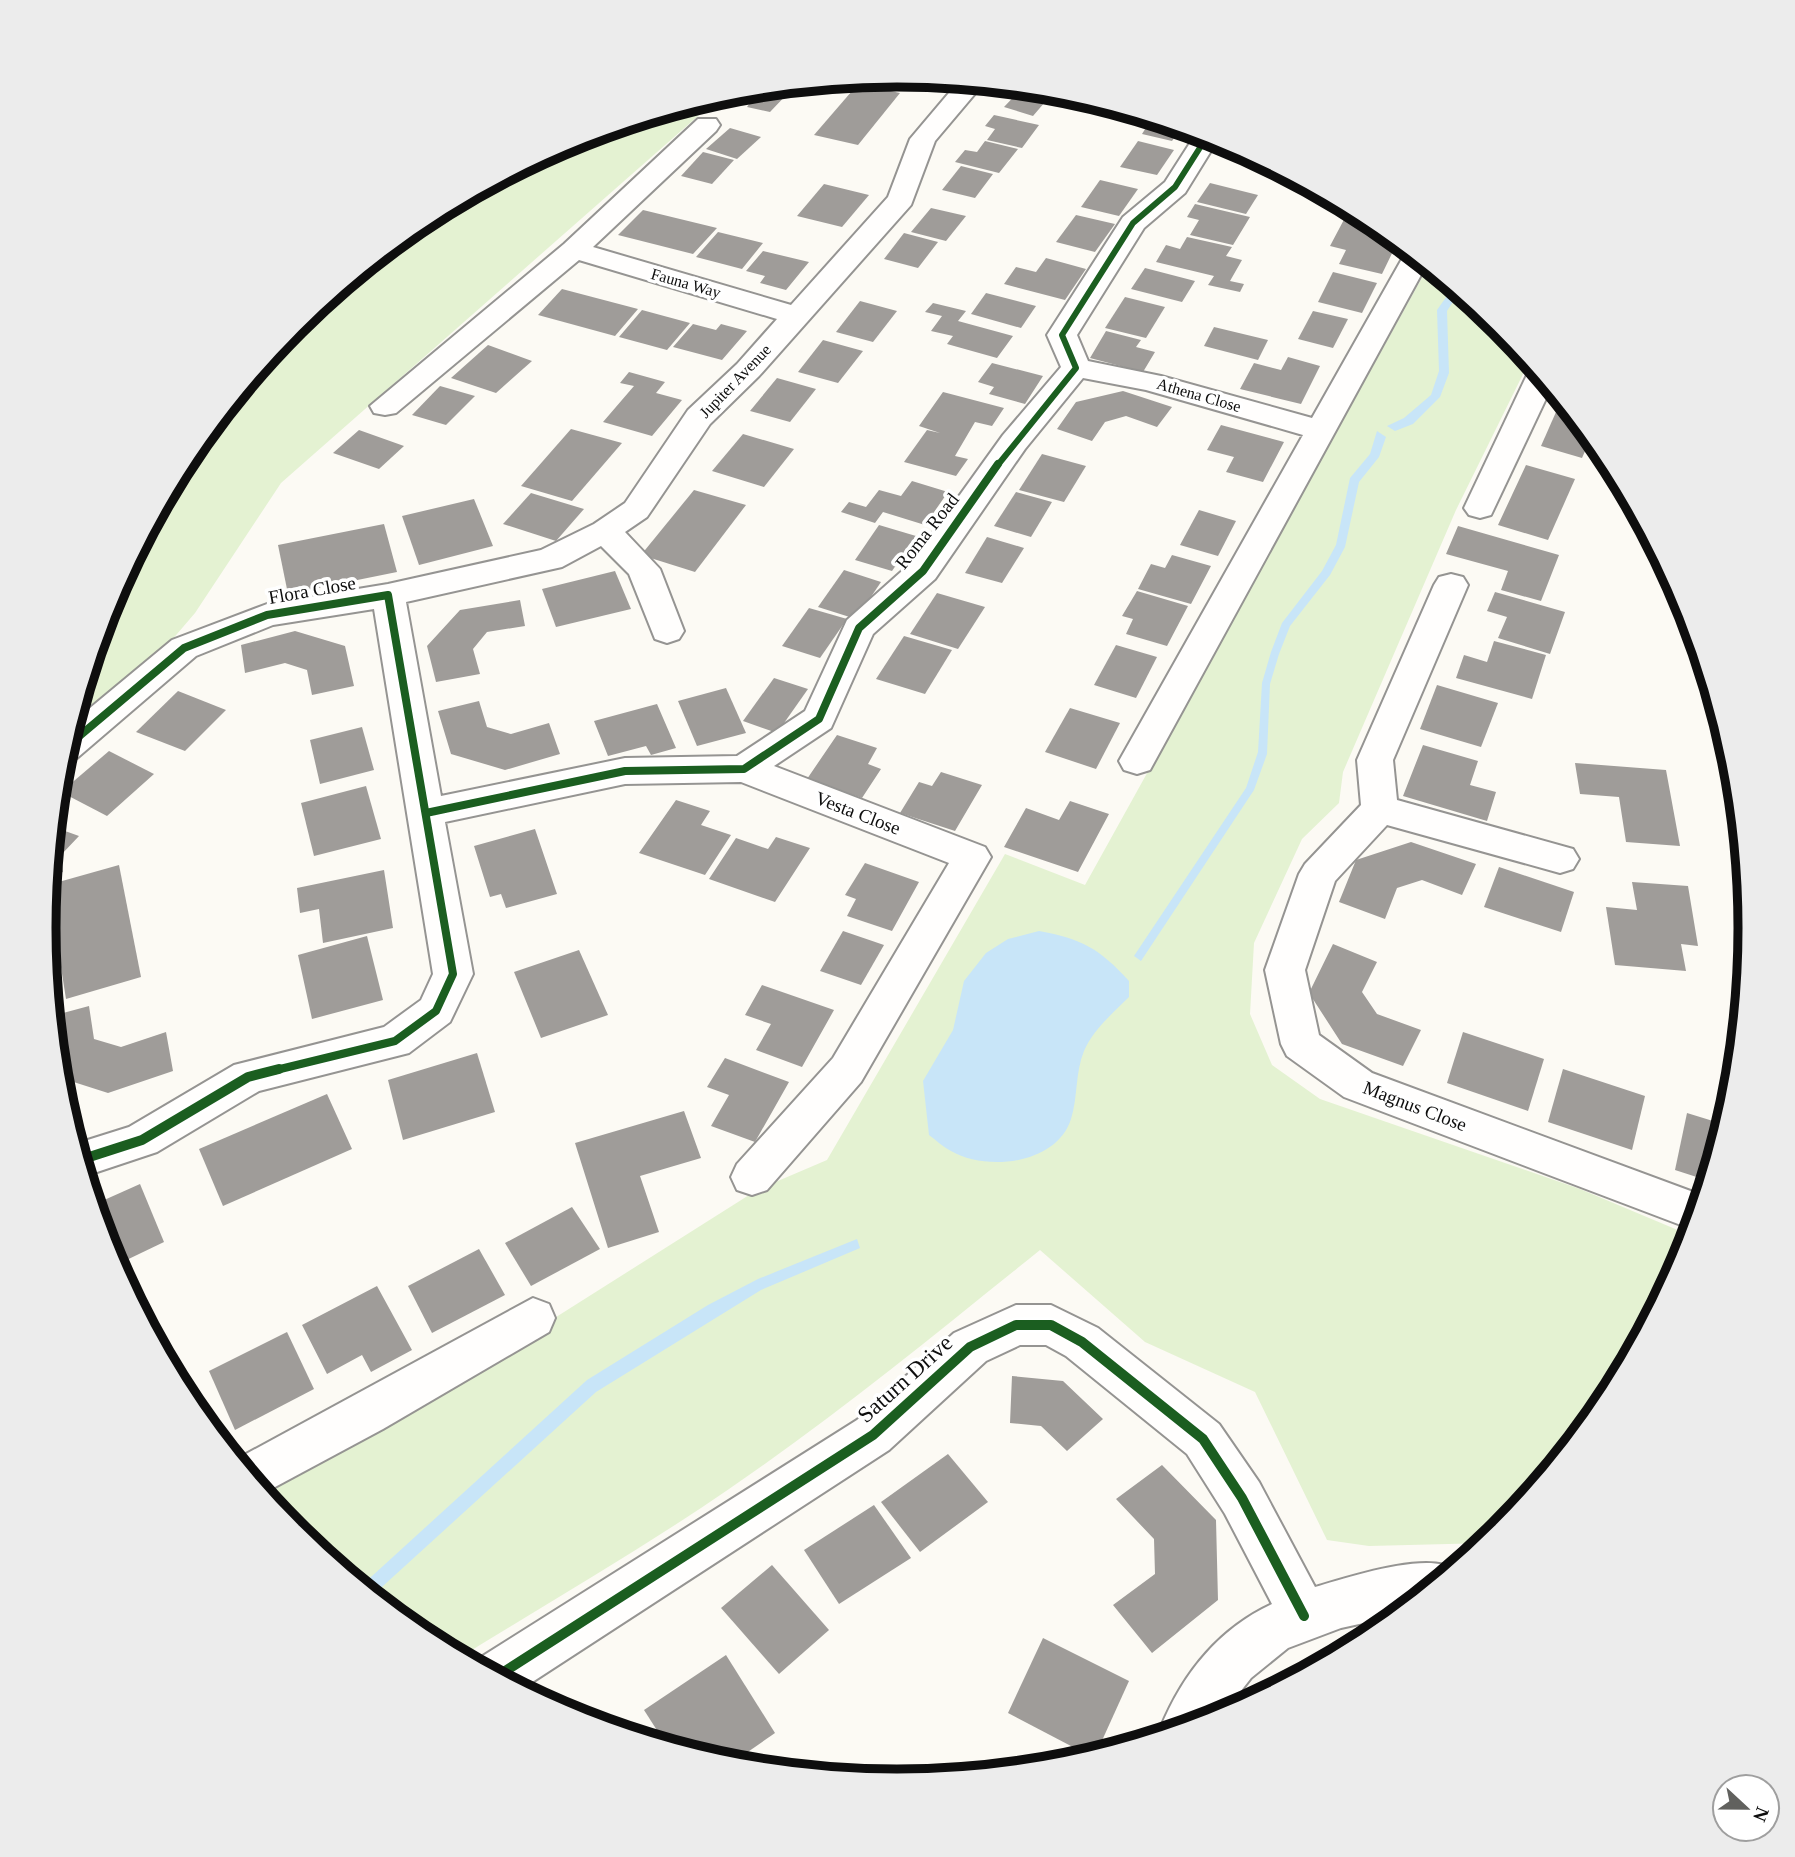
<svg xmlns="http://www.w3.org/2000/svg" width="1795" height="1857" font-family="Georgia,serif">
  <rect width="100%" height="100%" fill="#fcfaf4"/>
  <!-- green -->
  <g fill="#e4f2d2">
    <path d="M723 94 281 483 195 613 165 648 71 727 109 601 188 454 294 325 424 218 571 140Z"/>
    <path d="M1429 265 1501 325 1530 360 1456 510 1343 772 1339 803 1302 839 1254 943 1250 1014 1272 1065 1320 1099 1580 1189 1692 1236 1686 1256 1607 1403 1501 1532 1488 1543 1369 1546 1327 1540 1255 1392 1145 1342 1040 1250C938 1332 837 1415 729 1489 642 1549 549 1602 459 1658 391 1621 310 1552 261 1492L553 1319 757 1190 827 1160 1005 854 1085 885Z"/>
  </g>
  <!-- water -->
  <g fill="#c8e5f8">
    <path d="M1454 286 1460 291 1447 311 1449 373 1440 397 1413 424 1395 431 1387 426 1404 418 1431 395 1439 371 1437 310Z"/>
    <path d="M1377 431 1386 437 1379 457 1359 482 1345 547 1330 575 1290 626 1279 654 1270 684 1267 754 1254 790 1141 961 1134 956 1246 788 1258 752 1262 683 1271 652 1282 623 1322 571 1336 545 1350 478 1370 454Z"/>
    <path d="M1039 931C1082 939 1099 948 1129 981V997C1113 1013 1093 1030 1084 1051 1075 1073 1078 1097 1071 1119 1057 1164 987 1172 951 1151 943 1147 936 1140 929 1135L923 1081 953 1030 964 981 986 953 1008 939Z"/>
    <path d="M857 1239 860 1248 761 1290 596 1392 372 1596 360 1587 587 1380 708 1305 758 1279Z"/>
  </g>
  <!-- building -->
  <g fill="#9f9c99">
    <path d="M900 75 947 80 936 92 893 83Z"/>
    <path d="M858 84 900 93 858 145 814 135Z"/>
    <path d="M777 87 791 90 770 112 747 107 752 100 735 96 741 90Z"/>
    <path d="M1026 87 1064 91 1094 100 1088 106 1063 99 1045 102 1033 116 1004 107 1021 89Z"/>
    <path d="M994 115 1039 125 1022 148 987 140 995 129 985 126Z"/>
    <path d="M1144 115 1182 127 1172 141 1142 134 1147 126 1138 124Z"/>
    <path d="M730 128 761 137 737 159 706 149Z"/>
    <path d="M985 141 1018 149 999 173 955 162 965 150 977 152Z"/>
    <path d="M1138 141 1174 150 1157 175 1120 167Z"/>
    <path d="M1239 148 1261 159 1259 164 1232 158Z"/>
    <path d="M703 152 734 160 712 184 681 176Z"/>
    <path d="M961 166 993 174 975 198 942 190Z"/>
    <path d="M1100 180 1138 189 1119 216 1081 207Z"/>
    <path d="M1210 183 1258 195 1246 214 1197 202Z"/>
    <path d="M824 184 869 195 842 227 797 216Z"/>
    <path d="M1195 204 1250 217 1233 245 1190 235 1199 220 1187 217Z"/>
    <path d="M931 208 966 216 946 241 911 232Z"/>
    <path d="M643 210 717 228 693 254 618 235Z"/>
    <path d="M1348 212 1366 216 1382 227 1376 238 1397 243 1382 274 1339 264 1346 250 1330 246Z"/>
    <path d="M1076 215 1115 224 1095 252 1056 242Z"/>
    <path d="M718 232 763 243 742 269 696 257Z"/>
    <path d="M904 233 938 242 918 268 884 259Z"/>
    <path d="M1187 237 1232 247 1226 256 1242 260 1230 281 1244 284 1240 292 1208 285 1214 276 1156 262 1166 245 1180 249Z"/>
    <path d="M763 251 809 262 786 290 760 283 765 276 746 271Z"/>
    <path d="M1046 258 1086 269 1065 300 1004 284 1016 267 1036 272Z"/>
    <path d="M1145 268 1195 281 1182 302 1131 289Z"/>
    <path d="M1333 272 1377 283 1362 313 1318 302Z"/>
    <path d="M562 289 638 309 615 336 538 315Z"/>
    <path d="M986 293 1036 306 1021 328 971 314Z"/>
    <path d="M1125 297 1165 307 1146 338 1105 328Z"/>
    <path d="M860 301 897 311 873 342 836 332Z"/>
    <path d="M933 303 966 311 958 321 1013 336 997 358 947 344 953 336 931 331 942 316 925 312Z"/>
    <path d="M642 310 690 323 667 350 619 337Z"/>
    <path d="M1313 311 1348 319 1333 348 1298 339Z"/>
    <path d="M693 324 716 330 721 324 747 331 722 360 673 347Z"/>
    <path d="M1214 327 1268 340 1258 360 1204 346Z"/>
    <path d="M1106 331 1141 340 1136 347 1155 352 1143 372 1090 358Z"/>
    <path d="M823 340 863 351 838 383 798 372Z"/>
    <path d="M488 345 532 361 496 393 451 378Z"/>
    <path d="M1288 357 1320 366 1301 404 1240 389 1254 363 1281 370Z"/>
    <path d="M992 363 1043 376 1025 404 989 394 994 387 978 382Z"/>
    <path d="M629 372 665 382 656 393 682 400 652 436 603 422 634 386 620 383Z"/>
    <path d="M777 378 816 389 790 422 750 411Z"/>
    <path d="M440 386 475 396 446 425 412 415Z"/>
    <path d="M1123 391 1172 407 1157 427 1126 416 1105 422 1092 441 1057 429 1076 402Z"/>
    <path d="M943 392 1004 408 992 426 975 422 955 456 968 459 956 476 904 462 927 430 940 433 919 426Z"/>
    <path d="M1556 412 1578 418 1592 435 1582 458 1541 446Z"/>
    <path d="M1221 425 1284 442 1263 482 1226 472 1234 457 1207 450Z"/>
    <path d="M571 429 622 443 572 501 521 486Z"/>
    <path d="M359 430 404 446 379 469 333 453Z"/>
    <path d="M743 434 794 449 764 487 712 471Z"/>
    <path d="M1042 454 1086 466 1064 502 1019 490Z"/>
    <path d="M1526 465 1575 479 1548 540 1498 525Z"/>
    <path d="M912 481 948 492 925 525 883 512 875 523 841 512 849 502 866 507 879 490 901 496Z"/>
    <path d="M694 490 746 505 695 572 641 555Z"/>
    <path d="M1016 492 1052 502 1031 537 994 526Z"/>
    <path d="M531 493 584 509 556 541 503 524Z"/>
    <path d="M474 499 493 546 419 565 402 516Z"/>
    <path d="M1199 510 1236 521 1218 556 1180 545Z"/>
    <path d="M384 524 397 572 288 594 278 545Z"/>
    <path d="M879 525 916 536 892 571 855 560Z"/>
    <path d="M1458 526 1559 555 1541 601 1501 590 1508 571 1446 554Z"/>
    <path d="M987 537 1024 548 1002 583 965 573Z"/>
    <path d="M1172 555 1211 566 1191 604 1138 589 1151 564 1165 568Z"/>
    <path d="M844 570 881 582 856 619 818 607Z"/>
    <path d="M615 571 631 609 556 627 542 589Z"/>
    <path d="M1137 591 1188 606 1167 646 1126 634 1133 619 1122 616Z"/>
    <path d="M1495 592 1565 612 1550 654 1498 638 1507 617 1487 611Z"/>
    <path d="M937 593 985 607 958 649 910 634Z"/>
    <path d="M520 600 525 626 487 632 473 649 480 674 436 682 427 646 460 610Z"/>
    <path d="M809 608 847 619 820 658 782 646Z"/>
    <path d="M1686 627H1694L1708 673 1698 672Z"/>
    <path d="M295 631 345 646 354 686 312 695 307 670 285 663 245 673 241 645Z"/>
    <path d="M904 636 952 650 925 694 876 679Z"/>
    <path d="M1494 641 1546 655 1532 699 1456 678 1464 655 1487 662Z"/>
    <path d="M1116 645 1157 657 1136 698 1094 685Z"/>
    <path d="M1699 675 1709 676 1723 724H1711Z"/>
    <path d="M774 678 808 689 777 733 743 721Z"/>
    <path d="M1437 685 1498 703 1481 747 1420 729Z"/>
    <path d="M726 688 746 733 697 746 678 701Z"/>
    <path d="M178 691 226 710 185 751 136 732Z"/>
    <path d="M479 701 487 727 511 734 549 723 560 754 505 770 451 754 438 711Z"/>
    <path d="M657 704 676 748 651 755 646 746 608 756 594 721Z"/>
    <path d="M1070 708 1120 723 1096 769 1045 752Z"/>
    <path d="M362 727 374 770 320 784 310 740Z"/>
    <path d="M837 735 877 748 868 764 881 769 862 798 807 779Z"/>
    <path d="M1423 745 1478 761 1470 785 1496 792 1487 821 1403 796Z"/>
    <path d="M109 751 154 774 107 816 61 792Z"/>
    <path d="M1575 763 1666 770 1680 846 1626 842 1619 797 1580 794Z"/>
    <path d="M941 772 982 785 955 831 900 813 919 782 932 786Z"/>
    <path d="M366 786 381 839 314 856 301 803Z"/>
    <path d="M676 800 710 811 701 825 731 835 705 875 639 853Z"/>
    <path d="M1070 801 1109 814 1078 872 1004 847 1026 808 1059 820Z"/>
    <path d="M54 827 79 836 61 855 63 872 49 876Z"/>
    <path d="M535 829 557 894 506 908 501 894 490 897 474 846Z"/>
    <path d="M776 837 810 848 775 902 709 879 736 838 768 849Z"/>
    <path d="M1411 842 1476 864 1462 895 1422 880 1397 888 1385 919 1339 902 1356 860Z"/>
    <path d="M865 863 919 882 892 931 847 916 856 899 845 895Z"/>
    <path d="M119 865 141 977 66 999 48 885Z"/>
    <path d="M1499 867 1574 892 1561 932 1484 907Z"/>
    <path d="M384 870 393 928 323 943 319 909 300 913 297 888Z"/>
    <path d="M1632 882 1688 886 1698 946 1681 944 1686 971 1615 965 1606 907 1637 910Z"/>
    <path d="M843 931 884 945 861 985 820 971Z"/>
    <path d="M367 936 383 1000 312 1019 298 955Z"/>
    <path d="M1333 944 1377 962 1362 992 1377 1014 1421 1030 1403 1066 1342 1044 1309 993Z"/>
    <path d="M579 950 608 1015 541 1038 514 972Z"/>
    <path d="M762 985 834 1010 802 1067 756 1050 771 1024 745 1015Z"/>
    <path d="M89 1006 94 1039 121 1047 166 1032 173 1071 108 1093 58 1077 52 1016Z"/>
    <path d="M1463 1032 1544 1059 1528 1111 1447 1083Z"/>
    <path d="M477 1053 495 1112 403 1140 388 1080Z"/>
    <path d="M725 1058 789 1082 755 1142 711 1126 729 1095 707 1087Z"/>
    <path d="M1563 1069 1645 1096 1632 1150 1548 1122Z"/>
    <path d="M327 1094 352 1149 223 1206 199 1149Z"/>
    <path d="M684 1111 701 1158 640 1176 659 1232 608 1248 575 1143Z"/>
    <path d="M1687 1113 1726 1125 1709 1181 1675 1170Z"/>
    <path d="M140 1184 164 1242 114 1266 93 1205Z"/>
    <path d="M572 1207 600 1249 531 1286 505 1243Z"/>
    <path d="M479 1249 505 1295 432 1333 408 1286Z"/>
    <path d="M377 1286 412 1350 371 1372 362 1355 327 1374 302 1325Z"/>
    <path d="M287 1332 314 1389 235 1430 209 1371Z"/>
    <path d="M1012 1376 1063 1381 1103 1419 1067 1451 1041 1426 1010 1423Z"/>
    <path d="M948 1454 988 1502 920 1552 881 1502Z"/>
    <path d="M1162 1465 1216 1520 1218 1600 1152 1653 1113 1605 1155 1574 1154 1539 1116 1499Z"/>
    <path d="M874 1505 911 1558 839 1604 804 1550Z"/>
    <path d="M772 1565 829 1630 779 1674 721 1608Z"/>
    <path d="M1043 1638 1129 1681 1095 1756 1092 1757 1008 1713Z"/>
    <path d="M726 1655 775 1733 729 1765 667 1746 644 1710Z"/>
    <path d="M626 1720 637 1737 612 1730Z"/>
  </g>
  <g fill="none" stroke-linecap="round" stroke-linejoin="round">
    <defs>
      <g id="minor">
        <path d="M959 81 984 83 935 141 911 205 759 376 710 424 647 517 625 532 660 569 684 631 679 639 667 643 655 639 629 574 601 546 562 567 406 602 441 796 625 758 737 756 805 711 847 620 911 563 1003 435 1061 367 1047 335 1123 217 1165 182 1197 132 1219 138 1185 193 1144 228 1077 335 1088 361 1161 376 1312 418 1407 250 1427 264 1150 770 1137 774 1124 770 1119 761 1303 435 1146 390 1083 378 1025 449 935 579 873 634 831 728 774 766 985 847 991 857 861 1082 767 1190 752 1195 737 1190 731 1177 737 1164 833 1058 949 863 741 782 625 784 445 822 473 974 450 1022 409 1053 259 1091 157 1152 85 1176 75 1144 129 1127 234 1065 384 1027 421 1000 433 974 374 609 273 625 196 656 77 758 60 761 72 723 172 640 267 604 388 584 541 550 594 524 625 503 688 410 737 364 777 319 579 260 396 413 385 415 374 413 370 406 564 244 698 119H716L720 125 716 131 593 247 791 305 888 197 910 139Z"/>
        <path d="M1536 367 1552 386 1491 515 1480 518 1469 515 1464 508 1527 375Z"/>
        <path d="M1451 574 1463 577 1468 585 1393 760 1397 800 1573 849 1579 859 1573 869 1560 873 1387 825 1335 881 1305 970 1319 1035 1372 1073 1704 1196 1694 1230 1344 1097 1287 1056 1281 1044 1265 970 1299 874 1305 864 1361 805 1357 760 1434 585 1439 577Z"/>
        <path d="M533 1298 549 1304 555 1318 549 1332 383 1429 262 1494 235 1460Z"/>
        <path d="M1016 1305H1051L1098 1328 1219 1424 1259 1482 1315 1587C1346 1578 1430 1550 1455 1570L1400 1615 1341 1628 1288 1648 1251 1678 1219 1719 1162 1736 1160 1729C1182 1675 1218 1629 1272 1604L1225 1514 1187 1454 1066 1356 1046 1345H1020L986 1361 889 1450 520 1690 475 1666 478 1659 857 1420 954 1333Z"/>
      </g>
    </defs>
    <!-- minor casing -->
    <use href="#minor" stroke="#959492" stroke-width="4"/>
    <!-- minor -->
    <use href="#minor" fill="#fffefd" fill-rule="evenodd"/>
    <defs>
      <path id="cycleway-far2" d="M997 466 1076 368 1062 335 1133 223 1175 187 1208 135"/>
      <g id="cycleway-far1">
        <path d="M64 749 184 648 267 615 388 595 453 974 436 1011 395 1041 272 1071"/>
        <path d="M426 813 625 771 744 769 819 719 859 628 923 571 998 464"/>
      </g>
      <g id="cycleway">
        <path d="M80 1160 142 1140 248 1077 279 1069"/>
        <path d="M496 1677 873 1435 970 1347 1016 1325H1051L1082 1342 1203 1439 1242 1498 1304 1616"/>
      </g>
    </defs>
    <!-- cycleway-far2 casing -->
    <use href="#cycleway-far2" stroke="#fff" stroke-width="10"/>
    <!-- cycleway-far1 casing -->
    <use href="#cycleway-far1" stroke="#fff" stroke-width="12"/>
    <!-- cycleway casing -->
    <use href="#cycleway" stroke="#fff" stroke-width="15"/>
    <!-- cycleway-far2 -->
    <use href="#cycleway-far2" stroke="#1b5e20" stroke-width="6"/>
    <!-- cycleway-far1 -->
    <use href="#cycleway-far1" stroke="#1b5e20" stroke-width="8"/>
    <!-- cycleway -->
    <use href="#cycleway" stroke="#1b5e20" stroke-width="10"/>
  </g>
  <g text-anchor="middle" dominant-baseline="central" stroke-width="7" stroke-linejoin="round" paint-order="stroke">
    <!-- far-street labels -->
    <g font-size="16" fill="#0e0e0e" stroke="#fff">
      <text transform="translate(686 283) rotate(16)">Fauna Way</text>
      <text transform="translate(735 381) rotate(-46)">Jupiter Avenue</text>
      <text transform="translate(1199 395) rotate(16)">Athena Close</text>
    </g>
    <!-- street labels -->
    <g font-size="19" fill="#0e0e0e" stroke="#fff">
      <text transform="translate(927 531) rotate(-52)">Roma Road</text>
      <text transform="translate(312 590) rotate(-10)">Flora Close</text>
      <text transform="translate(858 813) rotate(21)">Vesta Close</text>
      <text transform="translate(1415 1106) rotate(21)">Magnus Close</text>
    </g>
    <!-- near-street labels -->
    <g font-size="23" fill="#0e0e0e" stroke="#fff">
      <text transform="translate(905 1379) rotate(-42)">Saturn Drive</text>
    </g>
  </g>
  <!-- crop -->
  <path d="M0 0H1795V1857H0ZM56 928a841 841 0 1 1 1682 0a841 841 0 1 1-1682 0Z" fill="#ececec" fill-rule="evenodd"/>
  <path fill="none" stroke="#0e0e0e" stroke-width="9" d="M56 928a841 841 0 1 1 1682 0a841 841 0 1 1-1682 0Z"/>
  <!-- north arrow -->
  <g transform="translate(1746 1808) rotate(112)"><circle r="33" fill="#ffffff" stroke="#9f9f9f" stroke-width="2"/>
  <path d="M0-5L12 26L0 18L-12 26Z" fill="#61615e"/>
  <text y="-10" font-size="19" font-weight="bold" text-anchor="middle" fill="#0e0e0e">N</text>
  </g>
</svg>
